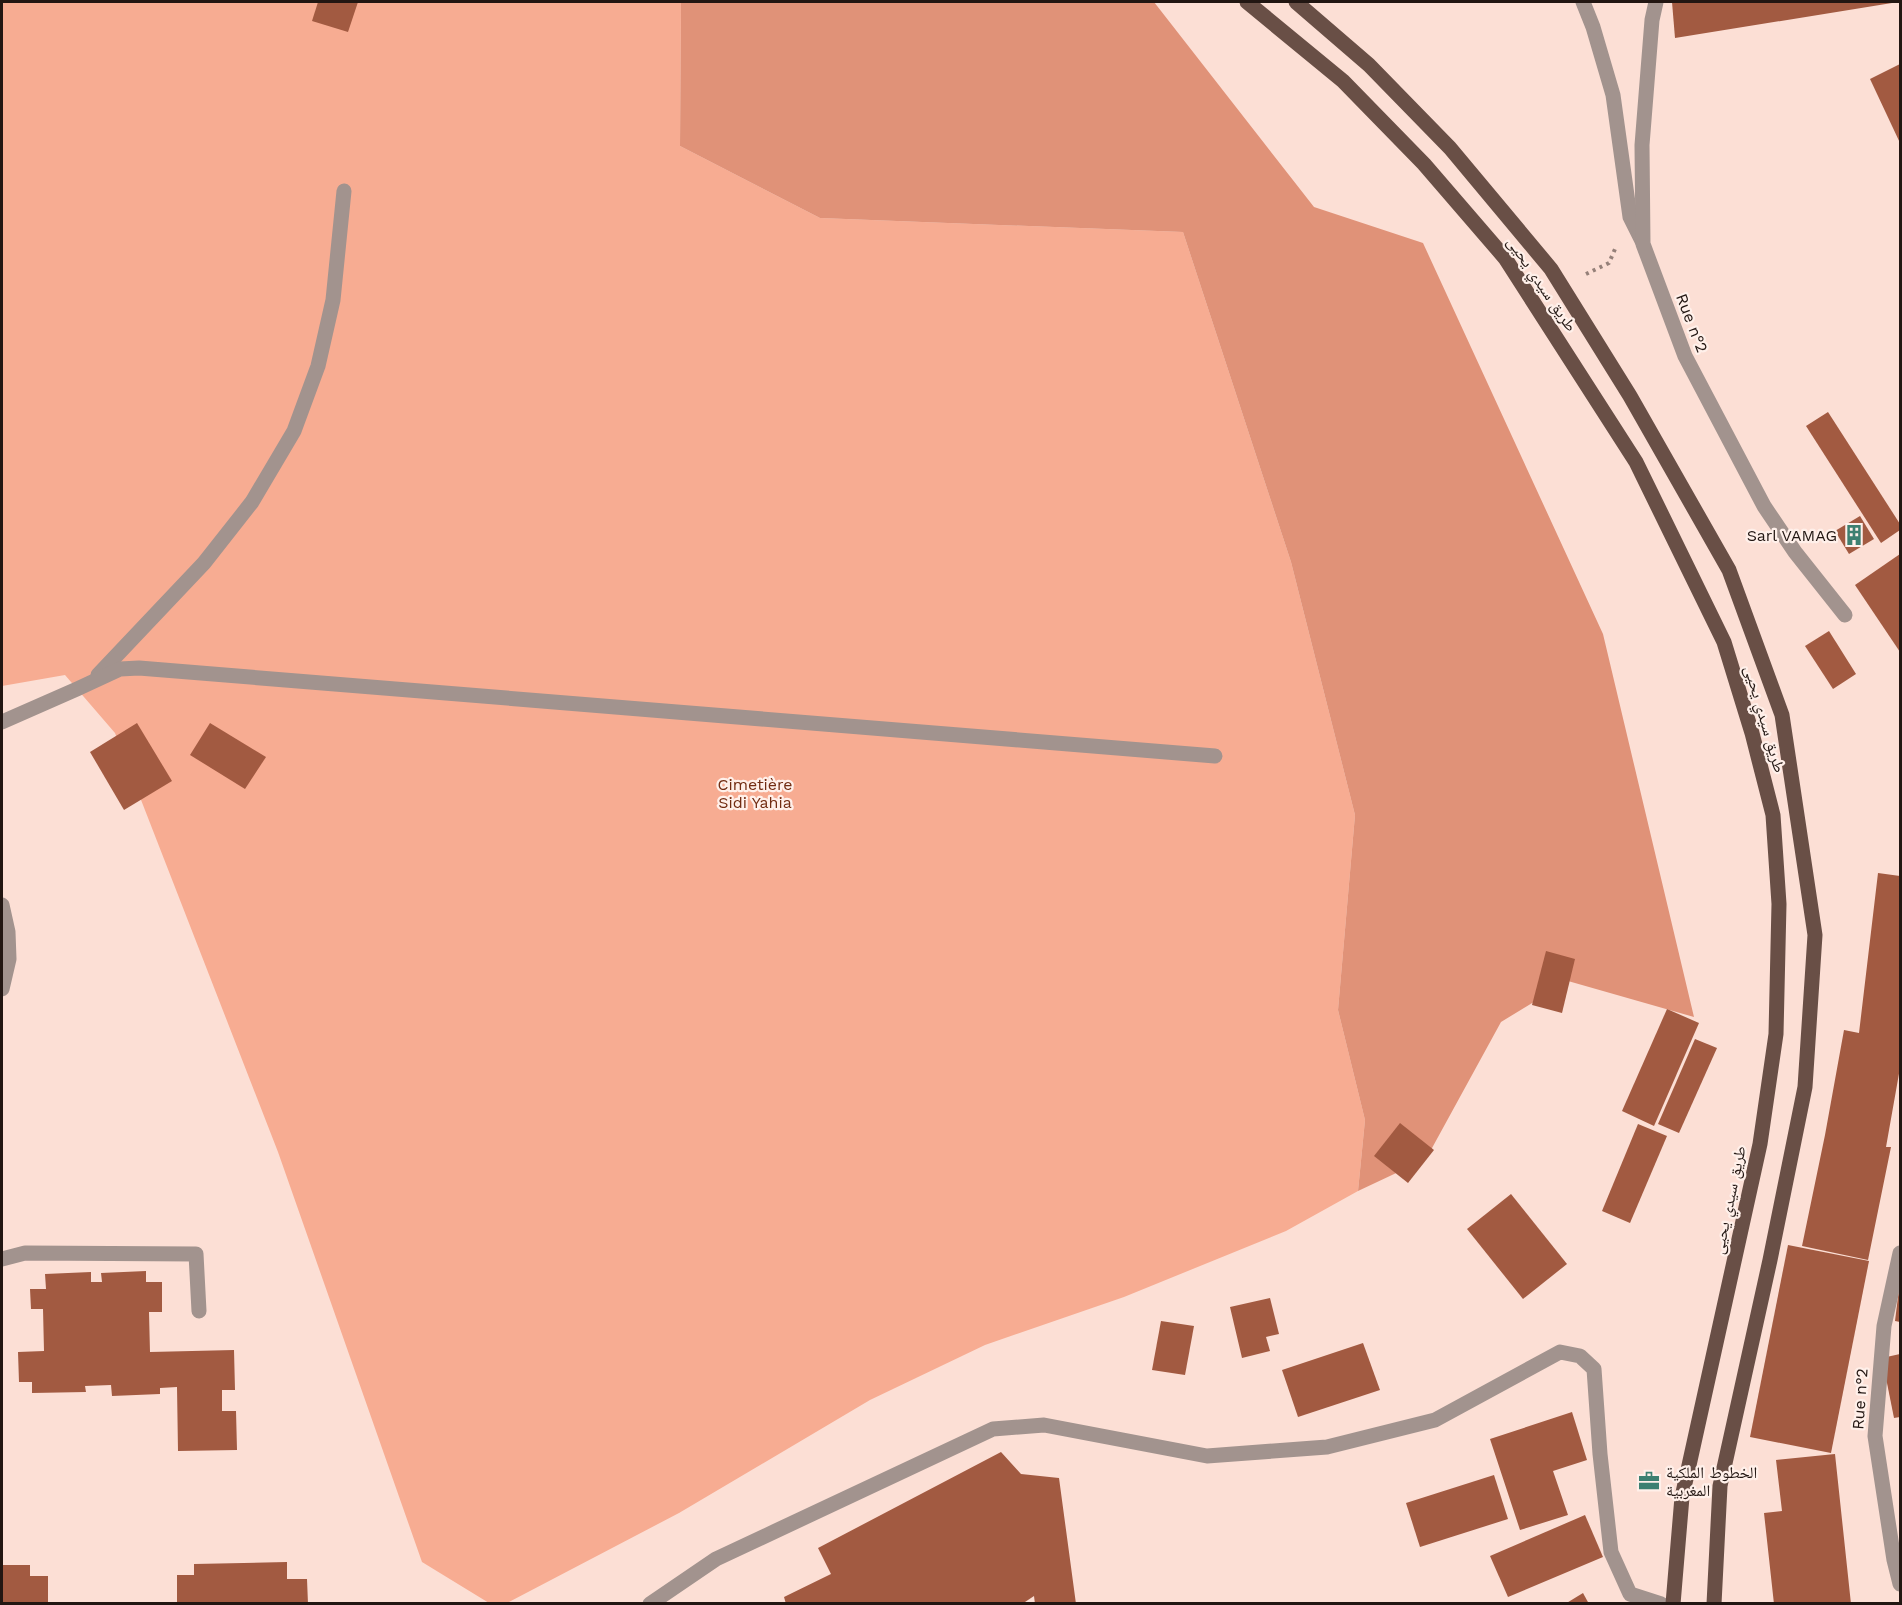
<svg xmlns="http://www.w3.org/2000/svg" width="1902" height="1605" font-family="'Work Sans','Noto Naskh Arabic',sans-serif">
  <rect width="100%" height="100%" fill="#fcdfd5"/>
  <!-- green -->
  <path fill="#f7ac92" d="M2 2H681L680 146 820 218 1183 232 1291 562 1355 815 1338 1010 1365 1120 1358 1191 1286 1231 1124 1297 985 1345 870 1400 679 1513 507 1603H489L422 1562 278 1152 115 733 65 675 2 686Z"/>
  <!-- forest -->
  <path fill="#e09278" d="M681 2H1154L1314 207 1423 243 1603 634 1694 1017 1568 981 1501 1022 1426 1159 1358 1191 1365 1120 1338 1010 1355 815 1291 562 1183 232 820 218 680 146Z"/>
  <!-- building -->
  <g fill="#a25a41">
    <path d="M318 2H358L348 32 312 21Z"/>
    <path d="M1672 2H1892V3L1675 38Z"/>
    <path d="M1900 64V143L1870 79Z"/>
    <path d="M1828 412 1900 524V530L1881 543 1806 426Z"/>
    <path d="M1860 516 1874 539 1849 554 1835 531Z"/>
    <path d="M1900 554V652L1855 585Z"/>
    <path d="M1829 631 1856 674 1833 689 1805 646Z"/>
    <path d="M137 723 172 781 124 810 90 752Z"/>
    <path d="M210 723 266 757 245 789 190 755Z"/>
    <path d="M1878 873 1900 876V1068L1886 1147H1891L1868 1260 1802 1246 1825 1135 1844 1030 1859 1033Z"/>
    <path d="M1546 951 1575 959 1562 1013 1532 1005Z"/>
    <path d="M1667 1009 1699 1023 1654 1126 1622 1111Z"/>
    <path d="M1695 1039 1717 1048 1679 1133 1658 1124Z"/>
    <path d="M1400 1123 1434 1150 1408 1183 1374 1156Z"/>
    <path d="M1638 1124 1667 1136 1630 1223 1602 1211Z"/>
    <path d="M1511 1194 1567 1264 1523 1299 1467 1229Z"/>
    <path d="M1788 1245 1869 1261 1831 1453 1750 1437Z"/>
    <path d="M146 1271V1282H162V1312H149L150 1352 234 1350 235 1390H222V1411H236L237 1450 178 1451 177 1387 160 1388V1394L112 1396 111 1385 85 1386 86 1392 32 1393V1382H19L18 1352 44 1351 43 1309H31L30 1289H46L45 1274 91 1272V1282H102L101 1273Z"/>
    <path d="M1899 1289H1900V1322L1895 1321Z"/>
    <path d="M1270 1298 1279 1334 1266 1337 1270 1351 1242 1358 1230 1307Z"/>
    <path d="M1161 1321 1194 1326 1185 1375 1152 1370Z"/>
    <path d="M1363 1343 1380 1390 1298 1417 1282 1370Z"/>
    <path d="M1900 1354V1417L1894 1418 1882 1358Z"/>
    <path d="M1572 1412 1587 1460 1553 1471 1568 1515 1520 1530 1490 1439Z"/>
    <path d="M1001 1452 1021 1474 1059 1478 1076 1604H1035L1034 1596 1022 1604H786L784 1597 831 1574 818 1548Z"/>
    <path d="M1835 1454 1851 1604H1774L1764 1513 1782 1511 1776 1460Z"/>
    <path d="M1494 1475 1508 1519 1420 1547 1406 1503Z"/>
    <path d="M1585 1515 1603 1557 1508 1597 1490 1556Z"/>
    <path d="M287 1562V1579H307L308 1604H177V1575H194V1564Z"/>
    <path d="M2 1565H30V1576H48V1604H2Z"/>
    <path d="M1583 1593 1589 1604H1565Z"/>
  </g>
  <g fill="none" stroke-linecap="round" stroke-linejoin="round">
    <!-- path -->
    <path stroke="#958079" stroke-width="4" stroke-dasharray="3 4.5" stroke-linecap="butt" d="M1586 274 1609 263 1615 249"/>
    <!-- minor -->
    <g stroke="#a2938e" stroke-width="15">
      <path d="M1583 2 1593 27 1613 95 1630 217 1642 241"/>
      <path d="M1656 2 1652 20 1642 145 1643 244 1685 356 1764 506 1795 552 1845 615"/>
      <path d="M98 675 204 563 252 502 294 431 318 366 333 300 344 191"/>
      <path d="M2 722 77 689 120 669 139 668 1215 756"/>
      <path d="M2 905 8 932 9 959 2 989"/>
      <path d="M1900 1253 1884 1326 1875 1436 1894 1560 1900 1584"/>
      <path d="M2 1259 25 1253 196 1254 199 1311"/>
      <path d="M650 1604 716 1559 993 1429 1044 1425 1207 1456 1327 1447 1435 1420 1560 1352 1580 1356 1594 1369 1600 1454 1611 1552 1630 1594 1661 1604"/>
    </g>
    <!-- major -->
    <g stroke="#694f46" stroke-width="15">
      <path d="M1247 2 1343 81 1424 164 1505 258 1636 462 1724 642 1752 733 1773 815 1779 904 1776 1034 1760 1144 1682 1497 1673 1604"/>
      <path d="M1296 2 1369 65 1450 148 1551 269 1630 396 1729 570 1782 715 1815 935 1805 1087 1770 1260 1720 1486 1714 1604"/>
    </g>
  </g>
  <!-- icons -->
  <defs>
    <symbol id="building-bare" viewBox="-9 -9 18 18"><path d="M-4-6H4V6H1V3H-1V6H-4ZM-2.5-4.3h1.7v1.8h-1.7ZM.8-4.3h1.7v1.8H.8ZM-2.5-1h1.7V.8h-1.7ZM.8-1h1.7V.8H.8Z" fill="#3d8071" stroke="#fff0ea" stroke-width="2.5" paint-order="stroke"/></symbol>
    <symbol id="office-bare" viewBox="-9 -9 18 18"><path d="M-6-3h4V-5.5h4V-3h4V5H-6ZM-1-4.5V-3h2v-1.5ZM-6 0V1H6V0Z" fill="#3d8071" stroke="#fff0ea" stroke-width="2.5" paint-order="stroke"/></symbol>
  </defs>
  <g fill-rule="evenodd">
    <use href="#building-bare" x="1839" y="520" width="30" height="30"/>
    <use href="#office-bare" x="1634" y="1466" width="30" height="30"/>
  </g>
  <g text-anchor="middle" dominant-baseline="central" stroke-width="4.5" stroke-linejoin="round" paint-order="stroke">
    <!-- street labels -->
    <g font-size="16" fill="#221612" stroke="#fff0ea">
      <text transform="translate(1542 284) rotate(56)">طريق سيدي يحيى</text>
      <text transform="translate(1692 323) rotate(69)">Rue n°2</text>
      <text transform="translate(1765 719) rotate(74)">طريق سيدي يحيى</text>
      <text transform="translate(1729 1200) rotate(-78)">طريق سيدي يحيى</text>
      <text transform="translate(1860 1399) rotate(-86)">Rue n°2</text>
    </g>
    <!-- poi labels -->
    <g font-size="16" fill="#221612" stroke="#fff0ea" text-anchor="end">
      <text x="1837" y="535">Sarl VAMAG</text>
      <text x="1666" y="1472" text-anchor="start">الخطوط الملكية<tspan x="1666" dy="18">المغربية</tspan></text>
    </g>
    <!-- park labels -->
    <g font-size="16" fill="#722c12" stroke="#fff0ea">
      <text x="755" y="784">Cimetière<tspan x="755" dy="18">Sidi Yahia</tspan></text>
    </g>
  </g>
  <!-- border -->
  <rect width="1902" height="1605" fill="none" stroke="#221612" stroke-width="6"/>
</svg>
